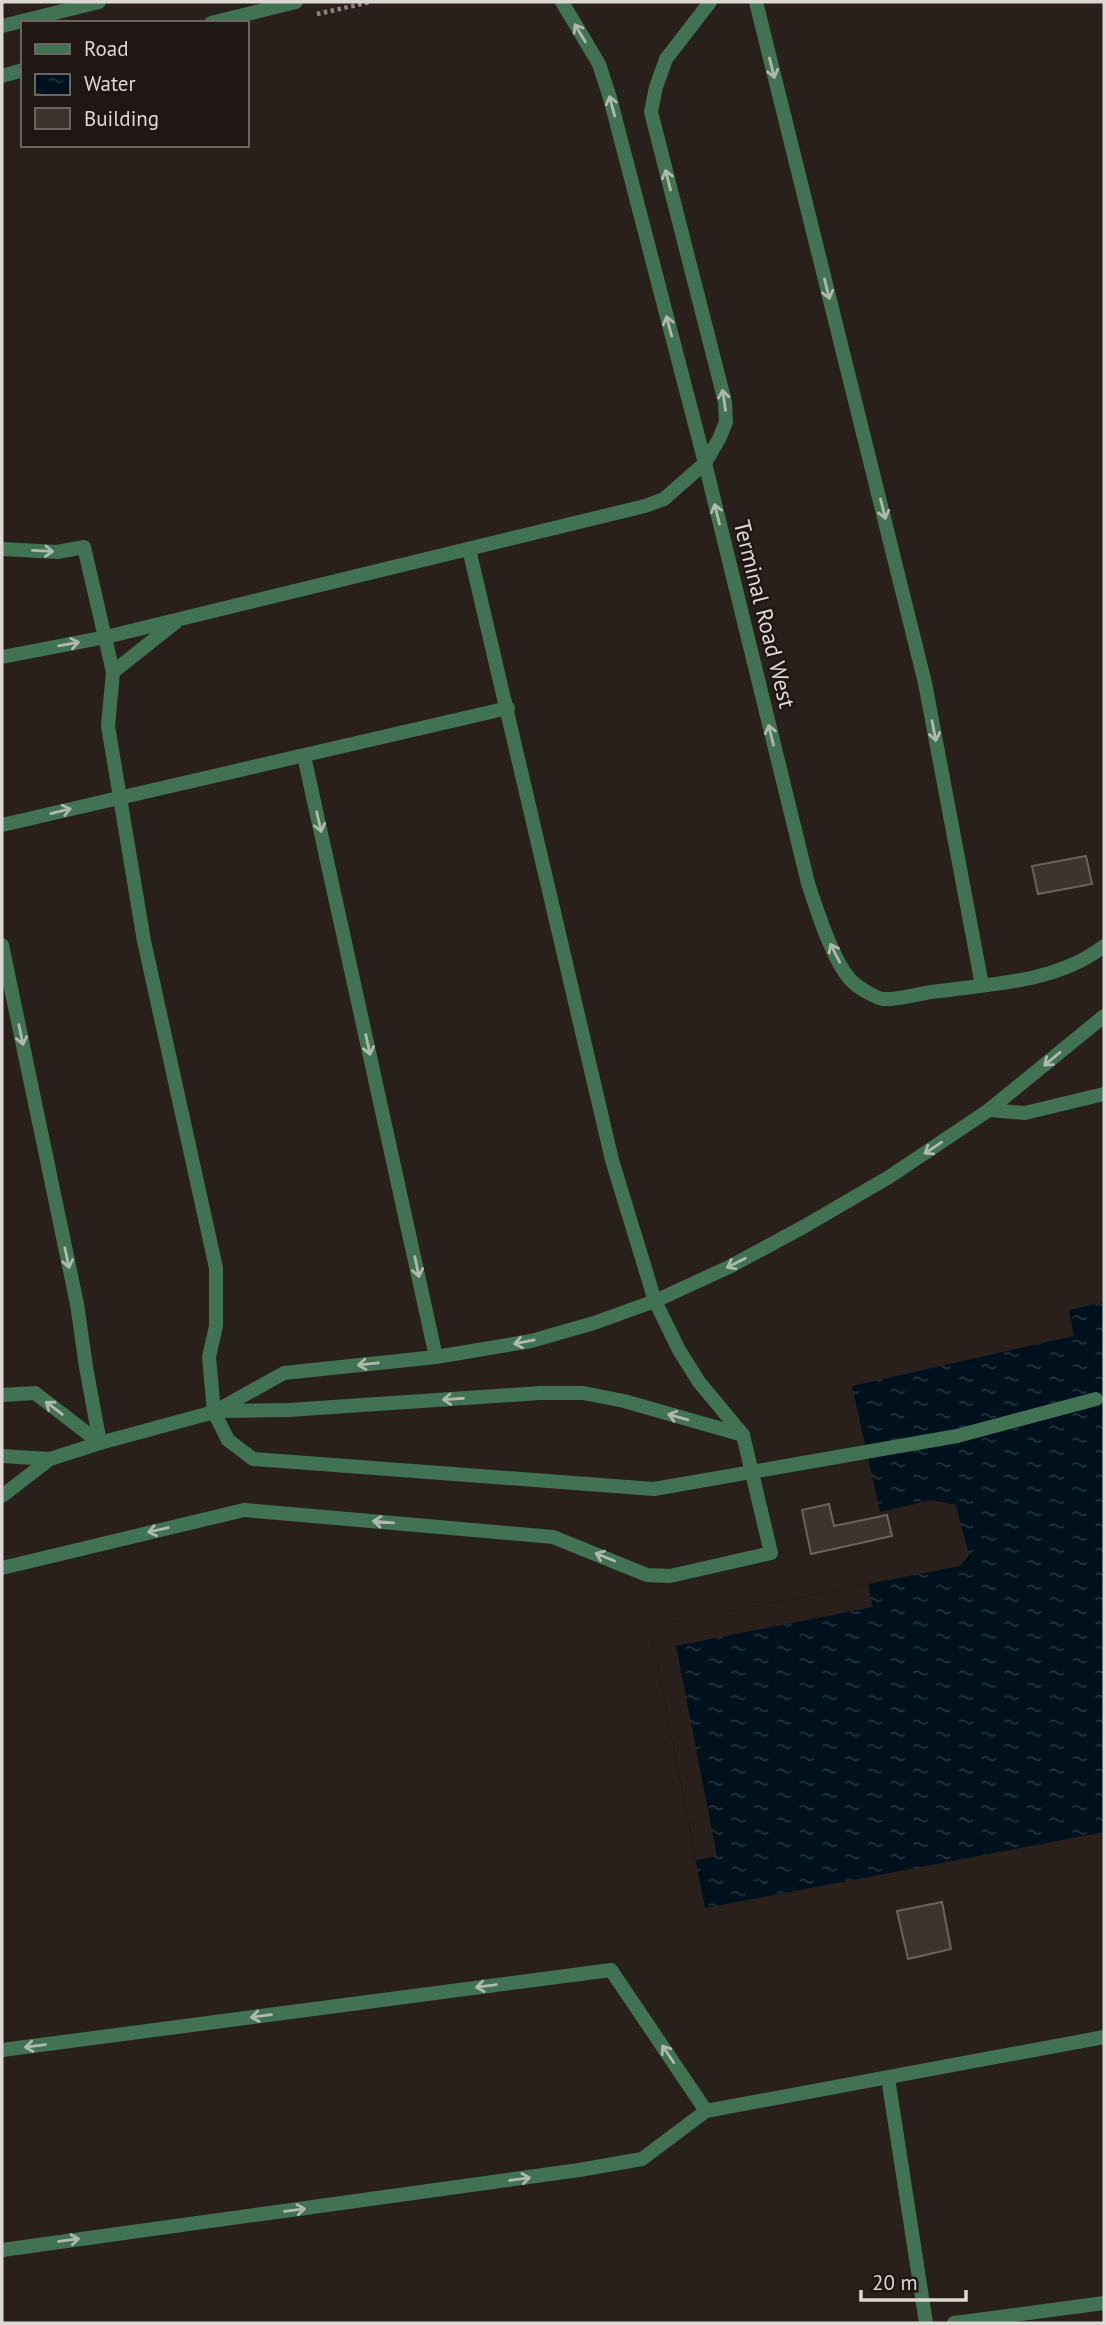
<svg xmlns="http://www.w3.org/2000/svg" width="1106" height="2325" font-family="'PT Sans',sans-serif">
  <defs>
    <pattern id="water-ripples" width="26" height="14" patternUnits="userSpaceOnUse" patternTransform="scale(1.75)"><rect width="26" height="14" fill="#00111e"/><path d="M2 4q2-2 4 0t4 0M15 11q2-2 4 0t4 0" fill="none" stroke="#25333e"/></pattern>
  </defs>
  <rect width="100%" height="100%" fill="#29201c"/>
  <!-- water -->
  <path fill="url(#water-ripples)" d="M1104 1302V1832L705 1908 650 1627 960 1566 969 1555 956 1505 932 1500 880 1512 852 1386 1074 1336 1069 1310Z"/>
  <!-- pier -->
  <path fill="#29201c" d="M868 1584 873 1607 676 1646 717 1856 696 1860 650 1627Z"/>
  <!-- building -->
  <g fill="#3d342f" stroke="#6c625c" stroke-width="2">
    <path d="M1086 856 1092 884 1038 894 1032 866Z"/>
    <path d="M829 1504 834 1526 887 1515 892 1536 811 1554 802 1510Z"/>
    <path d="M942 1902 951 1949 908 1959 897 1911Z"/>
  </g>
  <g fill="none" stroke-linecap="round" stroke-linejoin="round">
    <!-- path -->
    <path stroke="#8a837f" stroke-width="4.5" stroke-dasharray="3.5 3.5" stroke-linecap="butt" d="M317 14 371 2"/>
    <!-- service -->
    <g stroke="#407253" stroke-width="14">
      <path d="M756 2 925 683 982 985"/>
      <path d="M2 549 57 552 84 547 113 672 108 726 144 941 216 1268V1326L209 1357 214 1412 228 1440 253 1459 654 1489"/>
      <path d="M2 657 106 637 645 506 664 499 705 463 719 439 726 422 725 402 651 112 656 87 666 59 710 2"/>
      <path d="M113 672 176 622"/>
      <path d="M304 756 436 1357"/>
      <path d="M2 825 508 708"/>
      <path d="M2 945 77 1304 86 1367 100 1443"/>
      <path d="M989 1110 1025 1113 1104 1094"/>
      <path d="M2 1395 35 1393 100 1443"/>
      <path d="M219 1411 289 1410 540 1393H583L624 1401 743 1435"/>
      <path d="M2 1456 50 1459"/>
      <path d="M2 1496 50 1459 100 1443 214 1412 284 1373 436 1357 531 1341 594 1323 655 1301 729 1267 805 1226 889 1177 989 1110 1104 1016"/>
      <path d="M2 1568 244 1510 553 1537 647 1575 670 1576 771 1553 743 1435 699 1382 679 1350 655 1301 612 1160 469 549"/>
      <path d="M2 2050 611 1970 706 2111"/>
      <path d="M888 2078 926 2323"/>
      <path d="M2 2250 579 2170 642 2159 706 2111 1104 2037"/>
      <path d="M954 2323 1104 2303"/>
    </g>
    <!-- minor -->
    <path stroke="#407253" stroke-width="14" d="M562 2 599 64 610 98 705 463 808 883C816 908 835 969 855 984 861 989 876 998 883 999 896 1000 918 994 931 992 989 984 1057 983 1104 946"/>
    <!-- tertiary -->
    <g stroke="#407253" stroke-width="14">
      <path d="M211 23 296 2"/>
      <path d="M2 26 99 2"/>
      <path d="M2 76 23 70"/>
    </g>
    <!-- service-bridge -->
    <path stroke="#407253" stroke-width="14" d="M654 1489 957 1436 1096 1399"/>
  </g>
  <!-- one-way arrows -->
  <defs><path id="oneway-shaft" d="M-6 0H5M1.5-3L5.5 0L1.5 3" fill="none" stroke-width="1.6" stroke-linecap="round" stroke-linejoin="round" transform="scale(1.75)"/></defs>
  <g stroke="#afb9ae">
    <use href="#oneway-shaft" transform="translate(580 33) rotate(-121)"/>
    <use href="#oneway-shaft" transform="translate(772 68) rotate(76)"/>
    <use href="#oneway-shaft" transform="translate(612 106) rotate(-105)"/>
    <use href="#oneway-shaft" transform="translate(668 180) rotate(-104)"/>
    <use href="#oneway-shaft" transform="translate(827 289) rotate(76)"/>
    <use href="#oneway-shaft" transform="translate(669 326) rotate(-105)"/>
    <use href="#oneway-shaft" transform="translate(724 400) rotate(-98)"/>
    <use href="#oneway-shaft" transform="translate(883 509) rotate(76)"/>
    <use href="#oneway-shaft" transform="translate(717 514) rotate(-104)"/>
    <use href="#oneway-shaft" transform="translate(43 551) rotate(3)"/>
    <use href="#oneway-shaft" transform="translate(69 644) rotate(-10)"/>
    <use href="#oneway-shaft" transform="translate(934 731) rotate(79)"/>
    <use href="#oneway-shaft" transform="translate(771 735) rotate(-104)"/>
    <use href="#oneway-shaft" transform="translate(61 811) rotate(-14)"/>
    <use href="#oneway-shaft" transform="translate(319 822) rotate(77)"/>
    <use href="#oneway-shaft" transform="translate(835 953) rotate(-117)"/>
    <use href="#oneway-shaft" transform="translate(21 1035) rotate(78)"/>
    <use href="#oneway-shaft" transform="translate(368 1045) rotate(78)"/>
    <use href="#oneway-shaft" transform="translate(1052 1059) rotate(140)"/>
    <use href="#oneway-shaft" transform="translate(933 1148) rotate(146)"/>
    <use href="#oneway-shaft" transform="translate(67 1258) rotate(78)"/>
    <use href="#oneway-shaft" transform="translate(736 1263) rotate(153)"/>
    <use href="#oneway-shaft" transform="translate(417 1267) rotate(78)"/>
    <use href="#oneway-shaft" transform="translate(524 1342) rotate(169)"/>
    <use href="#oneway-shaft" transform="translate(368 1364) rotate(174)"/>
    <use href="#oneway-shaft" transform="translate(453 1399) rotate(176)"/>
    <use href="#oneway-shaft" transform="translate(54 1408) rotate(-143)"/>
    <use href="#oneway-shaft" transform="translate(678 1417) rotate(-164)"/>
    <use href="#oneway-shaft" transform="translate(383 1522) rotate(-175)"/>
    <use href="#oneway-shaft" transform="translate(158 1530) rotate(167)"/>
    <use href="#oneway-shaft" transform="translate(605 1557) rotate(-158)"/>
    <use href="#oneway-shaft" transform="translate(486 1986) rotate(173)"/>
    <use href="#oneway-shaft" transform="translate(261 2016) rotate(173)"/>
    <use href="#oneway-shaft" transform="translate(35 2046) rotate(173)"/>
    <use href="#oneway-shaft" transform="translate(668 2054) rotate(-124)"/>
    <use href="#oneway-shaft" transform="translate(520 2179) rotate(-8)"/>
    <use href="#oneway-shaft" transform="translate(295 2210) rotate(-8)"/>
    <use href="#oneway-shaft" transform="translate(69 2240) rotate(-8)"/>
  </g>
  <g text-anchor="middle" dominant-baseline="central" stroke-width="5" stroke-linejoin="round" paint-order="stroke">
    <!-- street labels -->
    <g font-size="23" fill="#ded8d5" stroke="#1f1713">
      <text transform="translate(765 614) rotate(76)">Terminal Road West</text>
    </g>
  </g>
  <!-- border -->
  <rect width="1106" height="2325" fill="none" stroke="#ded8d5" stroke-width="7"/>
  <!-- legend -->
  <rect x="21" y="21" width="228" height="126" fill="#1f1713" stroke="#6b6461" stroke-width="2"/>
  <rect x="35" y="44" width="35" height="10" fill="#407253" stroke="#6b6461" stroke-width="2"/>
  <text x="84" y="56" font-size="21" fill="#ded8d5">Road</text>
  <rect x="35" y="74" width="35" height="21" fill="url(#water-ripples)" stroke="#6b6461" stroke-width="2"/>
  <text x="84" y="91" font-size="21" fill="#ded8d5">Water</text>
  <rect x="35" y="108" width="35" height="21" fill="#3d342f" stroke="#6b6461" stroke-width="2"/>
  <text x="84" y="126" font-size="21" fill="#ded8d5">Building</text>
  <!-- scale -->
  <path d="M861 2290v10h105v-10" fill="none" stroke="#ded8d5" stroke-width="3.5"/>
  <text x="872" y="2290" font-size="21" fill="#ded8d5" stroke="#1f1713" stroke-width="5" paint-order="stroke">20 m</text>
</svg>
